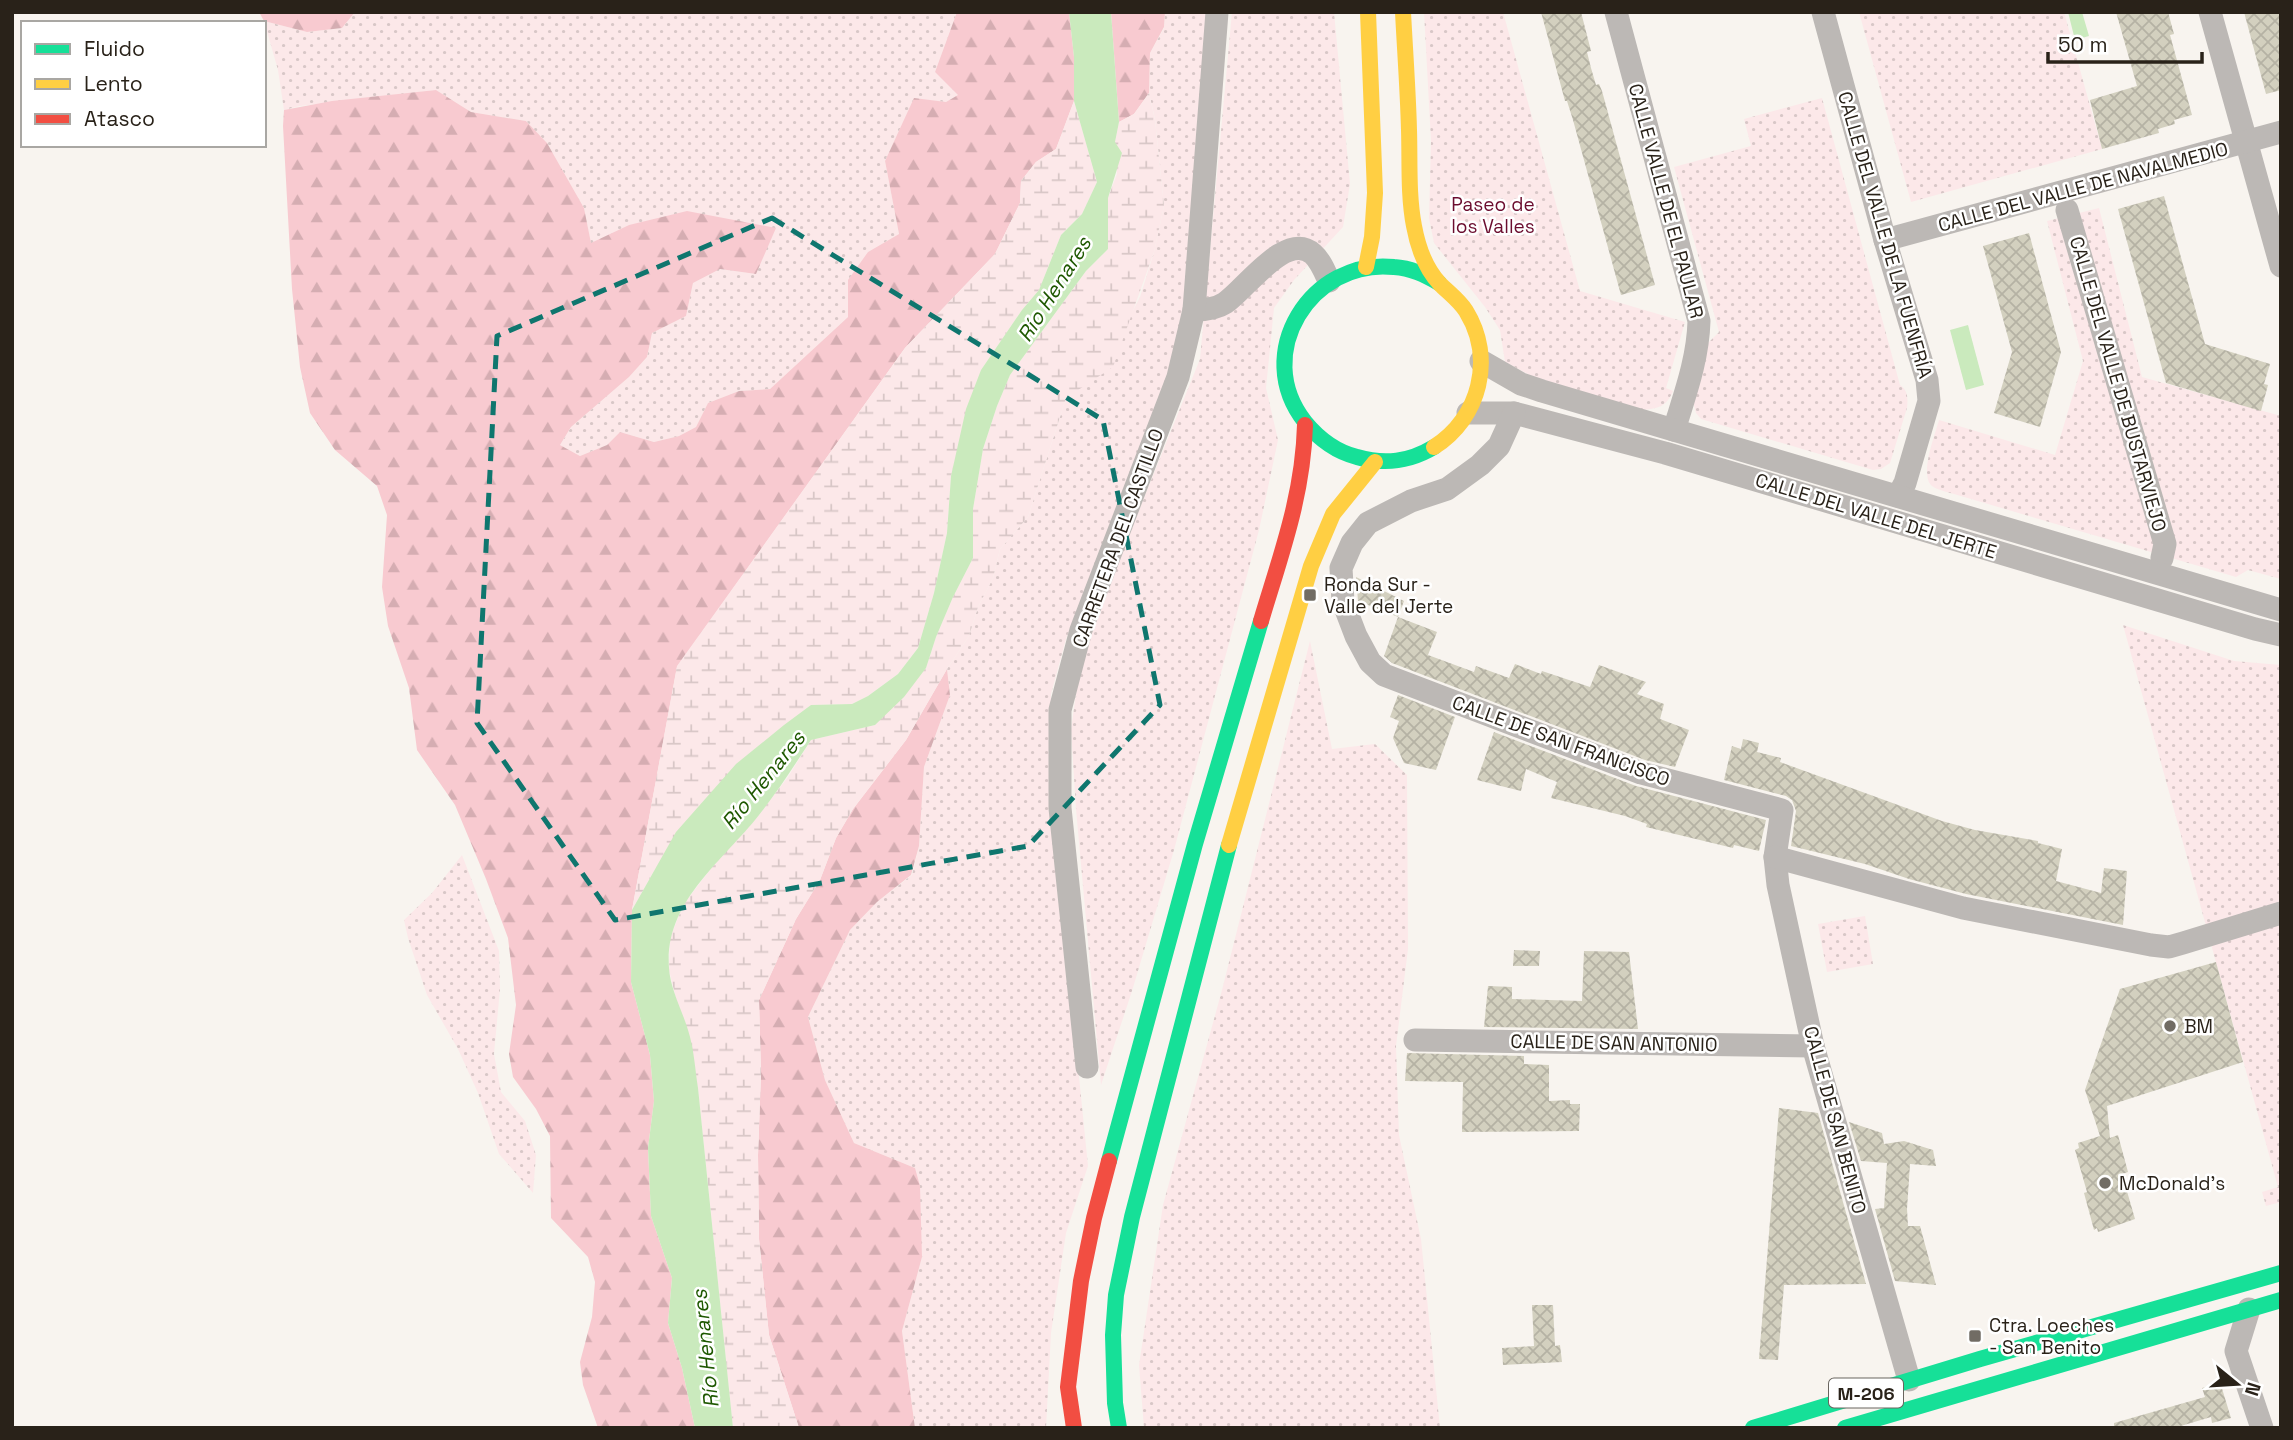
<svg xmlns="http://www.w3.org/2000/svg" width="2293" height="1440" font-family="'Space Grotesk',sans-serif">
  <defs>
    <pattern id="green-dots" width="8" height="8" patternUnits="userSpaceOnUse" patternTransform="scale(1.75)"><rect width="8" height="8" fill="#fce8e9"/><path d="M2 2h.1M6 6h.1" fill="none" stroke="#d8c7c7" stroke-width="1.8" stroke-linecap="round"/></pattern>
    <pattern id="forest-firs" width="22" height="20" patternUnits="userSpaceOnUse" patternTransform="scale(1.75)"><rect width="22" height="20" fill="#f8cad0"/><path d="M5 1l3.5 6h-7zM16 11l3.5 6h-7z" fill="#d5adb2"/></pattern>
    <pattern id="wetland-marsh" width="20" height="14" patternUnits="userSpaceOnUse" patternTransform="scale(1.75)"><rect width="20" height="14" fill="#fce8e9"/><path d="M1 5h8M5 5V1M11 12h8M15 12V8" fill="none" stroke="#d8c7c7"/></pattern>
    <pattern id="building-cross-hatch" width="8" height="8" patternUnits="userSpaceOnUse" patternTransform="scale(1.75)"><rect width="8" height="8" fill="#d3d0bf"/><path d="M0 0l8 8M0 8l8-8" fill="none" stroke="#b5b2a4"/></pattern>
  </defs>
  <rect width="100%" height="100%" fill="#f8f4ef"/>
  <!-- green -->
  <g fill="url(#green-dots)">
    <path d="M355 12H957L935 72 959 95 946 102 914 99 885 161 899 234 868 252 849 316 770 389 739 391 708 403 696 427 679 436 654 442 620 432 607 445 580 456 560 445 571 427 629 377 647 357 652 333 686 316 693 283 720 269 756 274 629 225 591 244 584 208 547 143 526 121 471 112 436 90 300 106 284 110 278 70 264 21 307 32 342 28Z"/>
    <path d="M1165 12H1207L1184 304 1173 363 1116 515 1066 639 1051 694 1049 779 1088 1166 1066 1233 1051 1333 1046 1428H915L902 1331 922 1257 915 1168 854 1143 825 1080 808 1017 850 930 877 902 912 875 919 846 924 767 950 695 947 669 969 636 978 607 993 578 1000 549 1028 517 1066 398 1088 382 1126 324 1140 297 1154 252 1164 206 1155 119 1149 93 1150 53 1164 28Z"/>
    <path d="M1232 12H1334L1350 184 1343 227 1294 280 1274 308 1266 388 1278 440 1259 530 1174 850 1132 991 1101 1085 1076 809 1071 730 1079 672 1104 597 1200 359Z"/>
    <path d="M1424 12H1503L1580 291 1685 322 1666 388 1673 391C1667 407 1657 409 1641 410L1539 380 1505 362 1500 330 1485 307 1434 243 1429 218 1431 141Z"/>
    <path d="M1859 12H2064L2102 149 1911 202Z"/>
    <path d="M1822 98 1900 385C1908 390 1908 399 1907 408L1890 463 1881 469 1873 470 1701 419 1696 413 1693 401 1708 343 1719 332 1674 167 1751 146 1744 119Z"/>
    <path d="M2099 208 2142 377 2281 416V579L2248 570 2236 577 1954 494C1947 492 1938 490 1932 486 1919 475 1935 435 1939 420L2055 455 2083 361 2047 221Z"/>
    <path d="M2123 625 2234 661 2281 665V1202L2266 1206 2262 1192 2278 1187Z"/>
    <path d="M1310 641 1332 749 1375 744 1407 775 1408 949 1396 1046 1399 1135 1421 1239 1440 1428H1144L1139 1365 1163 1205 1222 990Z"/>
    <path d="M462 855 499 951 500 989 494 1054 501 1092 525 1121 536 1155 533 1193 499 1154 478 1093 458 1049 427 995 408 938 404 920 432 893Z"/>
    <path d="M1865 916 1873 964 1827 972 1818 924Z"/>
  </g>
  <!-- forest -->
  <g fill="url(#forest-firs)">
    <path d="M259 12H355L342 28 307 32 264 21Z"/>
    <path d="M957 12H1069L1074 57V101L1056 149 1036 162 1021 181 1020 203 995 254 905 348 677 667 632 910 631 982 650 1055 654 1101 648 1148 651 1216 672 1278 668 1323 682 1368 695 1428H598L583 1385 580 1362 592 1317 595 1282 588 1257 551 1218 550 1136 536 1109 513 1077 509 1054 516 1005 508 938 486 879 455 805 417 750 409 688 388 626 382 587 387 515 377 486 335 450 310 413 300 367 292 289 283 126 284 110 332 101 436 90 471 112 526 121 547 143 584 208 591 243 629 225 687 211 776 228 756 274 720 269 693 283 686 316 652 333 647 357 629 377 571 427 560 445 580 456 607 445 620 432 654 442 679 436 696 427 708 403 739 391 770 389 848 317V280L868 252 899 234 885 161 914 98 946 102 958 95 935 72Z"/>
    <path d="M1111 12H1165L1164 27 1150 53 1149 93 1134 114 1119 122Z"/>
    <path d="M947 669 950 695 924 767 919 846 911 875 877 902 850 930 808 1017 825 1080 854 1143 915 1168 920 1186 922 1257 902 1331 915 1428H799L769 1335 759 1239 758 1155 761 1073 759 1000 796 919 820 880 836 838 853 809 906 740Z"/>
  </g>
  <!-- wetland -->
  <g fill="url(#wetland-marsh)">
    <path d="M1149 93 1155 120 1164 206 1154 252 1113 367 1066 398 1028 517 1000 549 993 578 978 607 969 636 947 669 906 740 853 809 836 838 820 880 796 919 759 1000 761 1073 758 1155 759 1239 769 1335 799 1428H733L698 1088 669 970 670 938 683 905 713 866 757 817 788 777 811 740 875 725 926 668 936 637 953 597 973 558V509L983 449 997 406 1010 375 1086 271 1108 249V198L1117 174 1115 142 1119 122 1134 114Z"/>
    <path d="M1074 101 1097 182 1082 214 1061 235 1039 290 1022 310 981 370 951 476 947 533 934 593 918 648 898 674 868 696 852 704 811 705 654 871 632 910 677 666 905 348 995 254 1020 203 1021 181 1036 162 1056 149Z"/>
  </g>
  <!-- water -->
  <g fill="#caeabd">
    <path d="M1069 12H1111L1119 122 1115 142 1122 153 1108 198V249L1086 271 1010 375 997 406 983 449 973 509V558L953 597 936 637 926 668 904 697 875 725 811 740C794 766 778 791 759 815 722 862 664 902 669 968 670 988 682 1010 688 1030 694 1048 695 1069 698 1088L733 1428H695L682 1368 668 1323 672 1278 651 1216 648 1148 654 1101 650 1055 631 982 632 910 676 832 736 764 784 725 811 705 852 704 868 696 898 674 918 648 934 593 947 533 951 476 966 409 981 370 1022 310 1039 290 1061 235 1082 214 1097 182 1074 101V57Z"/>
    <path d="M2068 12H2082L2089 36 2075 40Z"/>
    <path d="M1968 325 1984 385 1966 390 1950 330Z"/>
  </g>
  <!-- building -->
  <g fill="url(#building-cross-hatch)">
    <path d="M1541 12H1581L1591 51 1587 52 1591 68 1596 85 1599 84 1602 91 1655 285 1621 295 1573 120 1567 101H1565Z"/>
    <path d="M2116 12H2168L2174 34 2170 35 2192 115 2174 120 2175 124 2158 129 2159 133 2102 149 2090 100 2137 86Z"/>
    <path d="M2244 12H2281V90L2266 94Z"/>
    <path d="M2164 196 2205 344 2270 364 2264 384 2268 385 2261 411 2166 383 2118 209Z"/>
    <path d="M2029 233 2061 352 2040 427 1994 413 2012 352 1983 246Z"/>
    <path d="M1356 577 1404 601 1398 617 1358 601Z"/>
    <path d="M1398 617 1437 632 1428 655 1474 672 1476 666 1509 678 1515 664 1541 674 1542 671 1590 687 1599 665 1646 682 1637 694 1664 704 1660 719 1689 730 1675 767 1645 760 1392 663 1384 656Z"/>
    <path d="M1398 695 1455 717 1436 770 1404 763 1393 738 1399 721 1390 717Z"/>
    <path d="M1494 732 1636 786 1766 820 1759 851 1734 845 1733 848 1646 827 1647 824 1625 816 1551 798 1557 782 1526 769 1521 791 1477 780Z"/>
    <path d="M1743 739 1759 743 1757 752 1781 758 1780 762 1942 821 1975 830 2038 841V843L2062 849 2056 881 2101 893 2104 868 2127 871 2123 925 1966 894 1909 879 1865 864 1791 846 1796 811 1792 800 1786 796 1724 780 1732 746 1741 749Z"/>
    <path d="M1514 950 1540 951 1539 966H1513Z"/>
    <path d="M1584 951 1629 952 1638 1029 1484 1027 1488 986 1512 987V999L1582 1001Z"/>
    <path d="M2216 962 2243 1062 2107 1106 2110 1138 2118 1135 2128 1172 2122 1174 2135 1219 2098 1232 2097 1228 2094 1230 2084 1193 2087 1192 2075 1150 2079 1148 2078 1143 2100 1136 2085 1090 2120 989Z"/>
    <path d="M1407 1053 1524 1056V1064L1549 1065V1101L1570 1100V1104H1580L1579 1131 1462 1132 1463 1082 1405 1081Z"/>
    <path d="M1779 1108 1818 1113 1866 1284 1784 1285 1778 1360 1759 1359Z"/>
    <path d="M1849 1122 1882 1133 1884 1144 1904 1141 1933 1150 1936 1166 1910 1164 1907 1209 1908 1226H1920L1936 1285 1895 1281 1875 1209 1884 1208 1887 1163 1861 1161Z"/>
    <path d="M1532 1305H1553L1555 1346 1560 1345 1562 1362 1503 1365 1502 1348 1534 1346Z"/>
    <path d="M2220 1382 2231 1418 2212 1423 2211 1417 2174 1428H2114V1423L2205 1397 2202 1388Z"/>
  </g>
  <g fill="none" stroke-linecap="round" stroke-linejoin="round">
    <!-- street -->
    <g stroke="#bcb8b5" stroke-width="23">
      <path d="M1616 12 1699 321C1698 359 1685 394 1674 430"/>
      <path d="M1823 12 1885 240 1927 380 1929 401 1905 483 1898 496"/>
      <path d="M2210 12 2281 266"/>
      <path d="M2067 210 2165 544 2162 558"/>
      <path d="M1885 240 2281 132"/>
      <path d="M1194 310C1205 310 1216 309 1225 303 1245 290 1286 230 1313 254 1320 260 1325 272 1329 281"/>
      <path d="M1481 361 1521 384 1542 391 2281 610"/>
      <path d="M1468 413H1514L1665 453 2255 629 2281 635"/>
      <path d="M1514 413 1499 446 1480 465 1447 489 1411 501 1368 523 1352 543 1341 568 1343 602 1356 636 1370 662 1384 675 1641 773 1782 810 1775 857 1778 885 1813 1046 1909 1380"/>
      <path d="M1775 857 1963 908 2151 945 2169 947 2183 943 2281 913"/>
      <path d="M1415 1040 1813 1046"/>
      <path d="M1087 1067 1060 808V710L1081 630 1178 377 1194 310 1217 12"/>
      <path d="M2249 1309 2236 1351 2262 1428"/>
    </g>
    <!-- fast -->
    <g stroke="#16e098" stroke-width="16">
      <path d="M1434 447C1409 462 1385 465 1357 457 1337 452 1319 439 1305 422 1251 354 1311 258 1394 267 1411 268 1425 275 1439 283"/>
      <path d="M1109 1161 1195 844 1261 621"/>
      <path d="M1119 1428 1115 1403 1113 1335 1116 1295 1132 1217 1229 845"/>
      <path d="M1753 1428 1980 1359 2281 1273"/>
      <path d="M1845 1428 2281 1300"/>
    </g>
    <!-- slow -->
    <g stroke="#ffcf43" stroke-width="16">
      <path d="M1403 12C1405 51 1408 91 1409 130 1410 162 1408 195 1414 226 1418 248 1425 268 1440 284 1449 293 1459 300 1466 311 1495 358 1480 418 1434 447"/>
      <path d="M1366 267 1372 237 1375 193 1368 12"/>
      <path d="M1229 845 1311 566 1333 514 1375 462"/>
    </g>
    <!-- jam -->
    <g stroke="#f24e42" stroke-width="16">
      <path d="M1261 621C1281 554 1303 496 1305 425"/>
      <path d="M1074 1428 1068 1387 1081 1281 1094 1218 1109 1161"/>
    </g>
  </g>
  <!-- marked area -->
  <path fill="none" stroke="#0f766e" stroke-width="5" stroke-dasharray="14 9" stroke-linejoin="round" d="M772 218 1103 420 1160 705 1028 846 615 920 477 723 497 336Z"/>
  <!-- markers -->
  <g fill="#716c64" stroke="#fff" stroke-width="2.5">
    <rect x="1303" y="588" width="14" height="14" rx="3.5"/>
    <circle cx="2170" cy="1026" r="7"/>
    <circle cx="2105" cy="1183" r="7"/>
    <rect x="1968" y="1329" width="14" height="14" rx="3.5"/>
  </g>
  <g text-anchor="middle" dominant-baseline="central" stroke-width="5" stroke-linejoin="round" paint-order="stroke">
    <!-- shield labels -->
    <rect fill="#fff" stroke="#69645e" stroke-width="2" x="1829" y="1378.5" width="74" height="29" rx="5"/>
    <g font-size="18" font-weight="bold" fill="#292219">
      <text x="1866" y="1393">M-206</text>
    </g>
    <!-- street labels -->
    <g font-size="19" fill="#292219" stroke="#fff">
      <text transform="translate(2083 187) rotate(-15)">CALLE DEL VALLE DE NAVALMEDIO</text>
      <text transform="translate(1666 201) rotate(75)">CALLE VALLE DE EL PAULAR</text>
      <text transform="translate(1885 235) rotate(74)">CALLE DEL VALLE DE LA FUENFRÍA</text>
      <text transform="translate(2118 384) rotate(74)">CALLE DEL VALLE DE BUSTARVIEJO</text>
      <text transform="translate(1876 516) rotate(17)">CALLE DEL VALLE DEL JERTE</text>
      <text transform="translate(1118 538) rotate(-70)">CARRETERA DEL CASTILLO</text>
      <text transform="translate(1561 741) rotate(20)">CALLE DE SAN FRANCISCO</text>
      <text transform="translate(1614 1043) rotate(1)">CALLE DE SAN ANTONIO</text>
      <text transform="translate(1835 1120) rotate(75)">CALLE DE SAN BENITO</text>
    </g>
    <!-- park labels -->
    <g font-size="19" fill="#6b0d2f" stroke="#fff">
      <text x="1493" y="204">Paseo de<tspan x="1493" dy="22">los Valles</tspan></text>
    </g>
    <!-- poi labels -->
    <g font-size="19" fill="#292219" stroke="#fff" text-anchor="start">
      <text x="1324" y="584">Ronda Sur -<tspan x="1324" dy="22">Valle del Jerte</tspan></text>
      <text x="2184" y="1026">BM</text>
      <text x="2119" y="1183">McDonald's</text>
      <text x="1989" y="1325">Ctra. Loeches<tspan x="1989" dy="22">- San Benito</tspan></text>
    </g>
    <!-- water labels -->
    <g font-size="21" font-style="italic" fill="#1e5800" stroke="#fff">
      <text transform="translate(1054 289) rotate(-58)">Río Henares</text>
      <text transform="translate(763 780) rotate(-51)">Río Henares</text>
      <text transform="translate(705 1349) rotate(-96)">Río Henares</text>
    </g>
  </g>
  <!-- border -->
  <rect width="2293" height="1440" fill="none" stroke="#292219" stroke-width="28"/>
  <!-- legend -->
  <rect x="21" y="21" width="245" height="126" fill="#ffffff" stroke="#a9a7a3" stroke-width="2"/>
  <rect x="35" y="44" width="35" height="10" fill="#16e098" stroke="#a9a7a3" stroke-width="2"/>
  <text x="84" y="56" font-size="21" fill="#292219">Fluido</text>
  <rect x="35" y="79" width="35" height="10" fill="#ffcf43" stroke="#a9a7a3" stroke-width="2"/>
  <text x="84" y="91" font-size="21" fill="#292219">Lento</text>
  <rect x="35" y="114" width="35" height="10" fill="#f24e42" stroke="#a9a7a3" stroke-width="2"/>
  <text x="84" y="126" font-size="21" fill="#292219">Atasco</text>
  <!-- north arrow -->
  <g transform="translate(2237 1384) rotate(108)" stroke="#ffffff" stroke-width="5" paint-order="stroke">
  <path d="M0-5L12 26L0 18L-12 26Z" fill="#292219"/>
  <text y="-10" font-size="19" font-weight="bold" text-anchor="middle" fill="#292219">N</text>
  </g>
  <!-- scale -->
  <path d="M2048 52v10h154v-10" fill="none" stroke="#292219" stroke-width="3.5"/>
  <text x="2058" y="52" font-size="21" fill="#292219" stroke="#ffffff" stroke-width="5" paint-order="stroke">50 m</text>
</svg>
